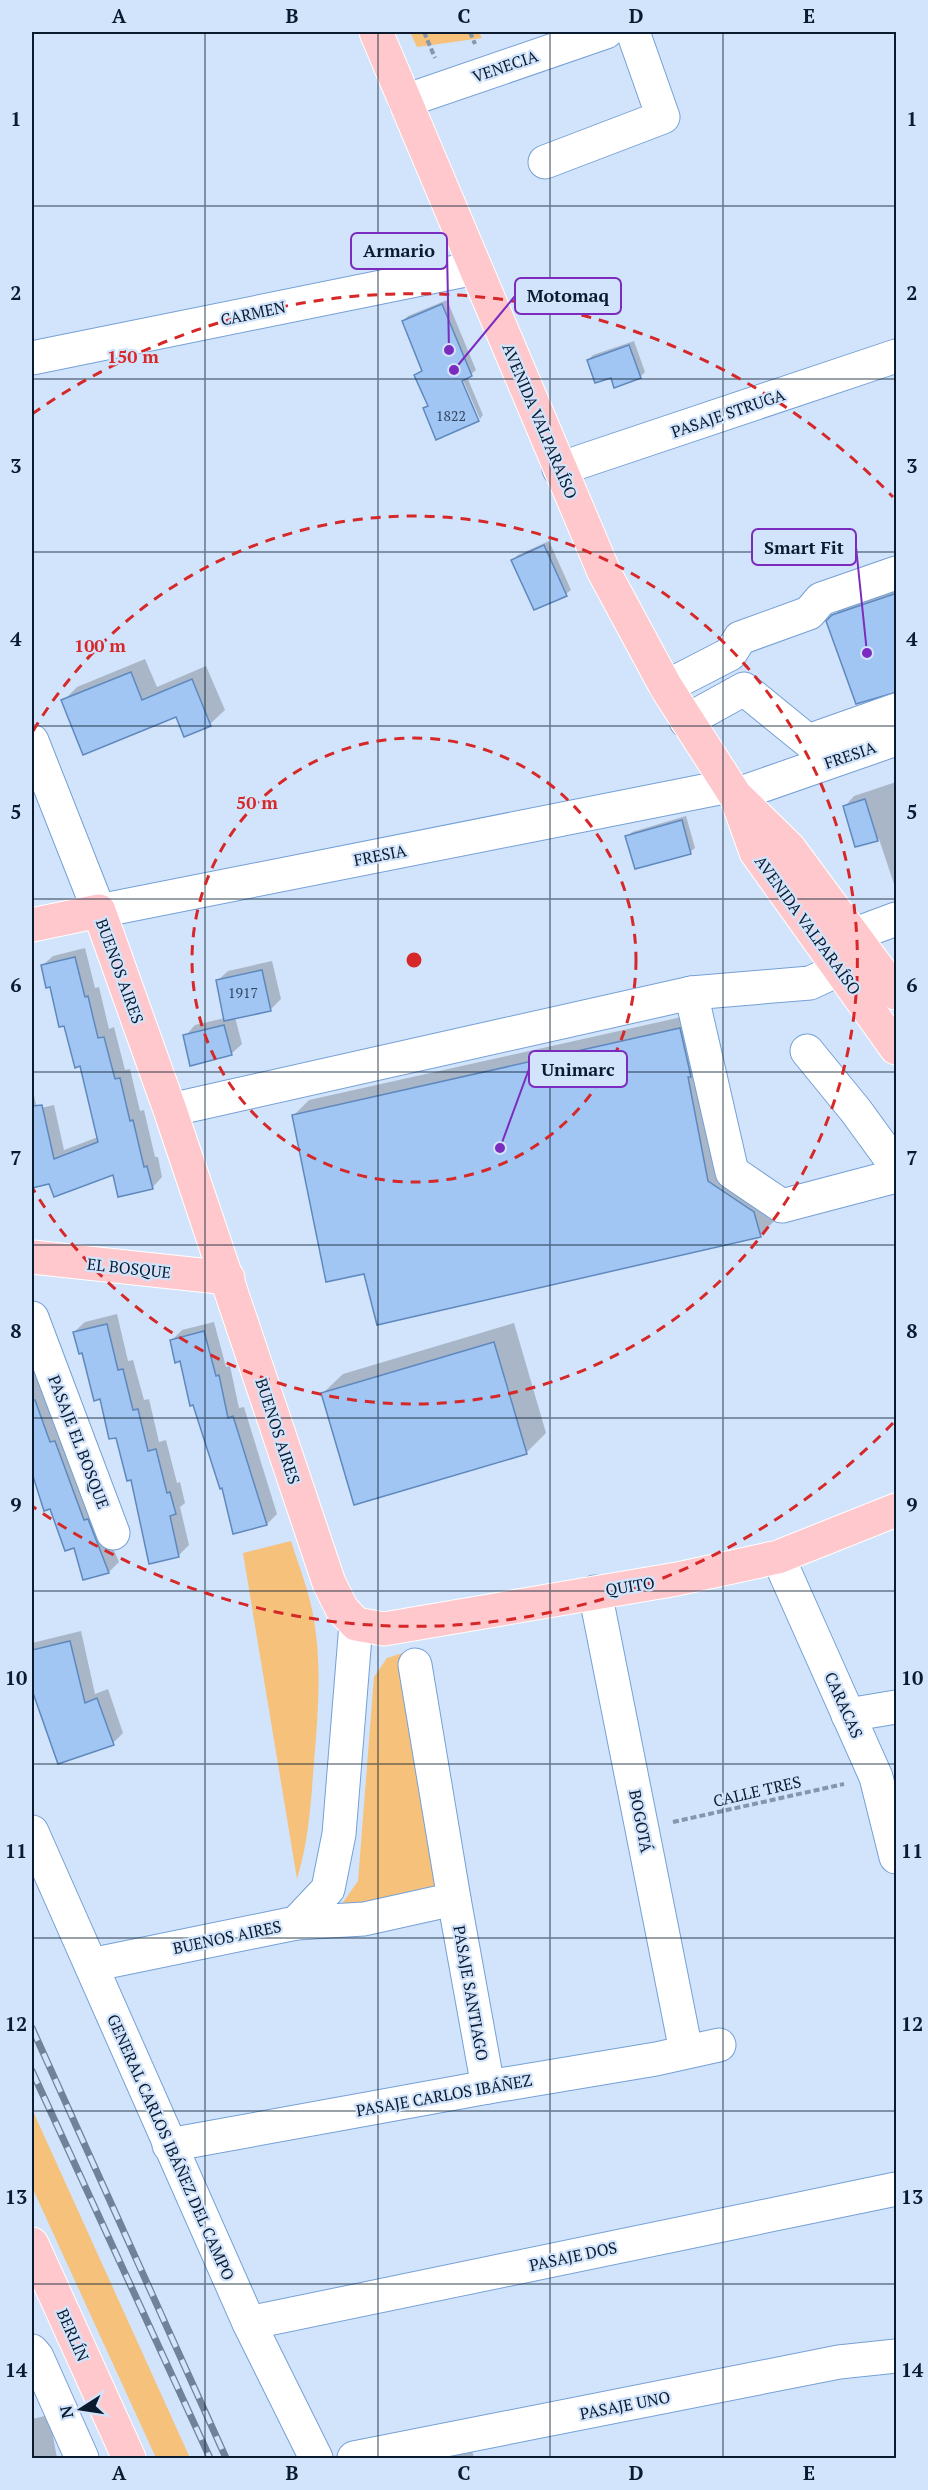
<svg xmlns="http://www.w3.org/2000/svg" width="928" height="2490" font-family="'PT Serif',serif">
  <rect width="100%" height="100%" fill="#d2e4fb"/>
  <!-- green -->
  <g fill="#f5c17b">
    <path d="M410 32H479L482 38 417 47Z"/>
    <path d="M291 1541C299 1567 310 1593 314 1620 322 1667 318 1714 314 1762 311 1801 309 1840 297 1879L243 1553Z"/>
    <path d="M406 1652 446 1886 339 1908 358 1881 374 1677 387 1658Z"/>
    <path d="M32 2109 190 2458H156L32 2187Z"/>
  </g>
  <!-- shadow -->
  <g fill="#0003">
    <path d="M447 300 476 370 467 377 483 415 480 419 460 373 457 374 477 420 425 409 429 405 416 375 423 369 403 321 408 316Z"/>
    <path d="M634 341 645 372 640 377 612 376 588 360 593 355Z"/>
    <path d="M549 541 571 590 566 594 534 609 513 560 518 555Z"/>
    <path d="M896 581V691L833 616 854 596Z"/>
    <path d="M145 659 157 687 206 666 225 710 210 724 185 735 176 715 63 701 77 687Z"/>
    <path d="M896 782V890L879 839 856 845 845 806 854 796Z"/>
    <path d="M686 816 695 848 690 852 627 837 632 832Z"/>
    <path d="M85 948 95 988 99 987 109 1029 114 1027 125 1070 130 1069 140 1111 144 1110 155 1157H158L162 1177 152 1188 114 1173 32 1187V1086L37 1109 54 1105 64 1150 98 1137 81 1065 42 966 53 956Z"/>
    <path d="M272 961 281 999 271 1009 235 1017 242 1044 231 1054 185 1036 195 1025 225 1018 217 981 228 971Z"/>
    <path d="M695 1014 723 1166 775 1220 760 1236 365 1272 294 1115 309 1100Z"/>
    <path d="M117 1314 128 1361 133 1360 144 1400 149 1399 159 1442 166 1440 177 1483 180 1482 185 1503 180 1507 189 1545 179 1555 150 1563 132 1478 74 1332 85 1322Z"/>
    <path d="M214 1322 226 1367 230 1366 239 1408 244 1407 277 1514 267 1524 234 1532 223 1487 181 1360 172 1340 182 1330Z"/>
    <path d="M514 1323 546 1433 526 1453 323 1393 343 1374Z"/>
    <path d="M32 1356 119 1562 109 1572 75 1546 32 1471Z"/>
    <path d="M81 1631 95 1694 108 1689 123 1733 113 1743 59 1762 32 1685V1643Z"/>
    <path d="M32 2415V2419L49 2415 57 2458H32Z"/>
    <path d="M470 2443 474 2458H387Z"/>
  </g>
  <!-- building -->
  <g fill="#a2c6f3" stroke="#5f89be" stroke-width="1.5">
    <path d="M442 304 472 376 462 381 479 421 436 440 423 408 428 406 414 375 422 371 402 321Z"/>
    <path d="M629 345 641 378 614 388 611 378 595 383 587 360Z"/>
    <path d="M544 545 567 596 534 610 511 560Z"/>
    <path d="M897 593V692L856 704 826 621 832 615Z"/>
    <path d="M131 672 142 700 192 679 211 726 184 737 176 717 83 755 61 700Z"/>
    <path d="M865 799 878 841 855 847 843 806Z"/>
    <path d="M682 820 691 854 635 869 625 836Z"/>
    <path d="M75 957 85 997 88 996 98 1038 104 1037 115 1079 120 1078 130 1121 133 1120 144 1167 147 1166 153 1189 118 1197 113 1175 54 1197 49 1184 32 1188V1106L42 1105 54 1159 98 1142 80 1066 75 1068 64 1026 59 1027 50 987 46 988 41 965Z"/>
    <path d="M262 970 271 1011 224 1021 216 980Z"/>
    <path d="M224 1025 232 1055 190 1066 183 1035Z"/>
    <path d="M680 1028 691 1077H688L708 1181 754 1212 761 1237 377 1325 364 1274 326 1282 292 1115Z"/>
    <path d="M107 1324 118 1370 123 1369 133 1410 138 1409 148 1451 156 1449 167 1493 170 1492 176 1514 170 1516 179 1557 149 1564 131 1480 127 1481 116 1438 109 1439 100 1399 94 1401 82 1353 79 1354 73 1332Z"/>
    <path d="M204 1331 216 1376 219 1375 228 1418 233 1416 267 1525 233 1534 222 1488 220 1489 193 1405 190 1406 180 1361 175 1363 170 1340Z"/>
    <path d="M494 1342 527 1454 354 1505 321 1393Z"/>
    <path d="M32 1400H35L50 1442 55 1441 84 1520 88 1519 109 1573 83 1580 74 1548 65 1551 50 1509 44 1511 32 1473Z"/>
    <path d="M70 1641 85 1703 97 1698 114 1745 58 1764 32 1690V1650Z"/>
  </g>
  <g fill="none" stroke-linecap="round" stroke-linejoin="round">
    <defs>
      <g id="minor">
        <path d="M405 101 606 32"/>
        <path d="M545 162 663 117 633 32"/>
        <path d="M32 358 475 268"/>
        <path d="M559 469 896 356"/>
        <path d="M666 687 730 654 740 638 809 613 821 599 896 573"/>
        <path d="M686 721 744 689 808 741 896 710"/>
        <path d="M32 741 99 911 729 786"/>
        <path d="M735 795 896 739"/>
        <path d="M853 935 896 919"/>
        <path d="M691 993 732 1172 782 1206 896 1176"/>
        <path d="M807 1051 856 1111 896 1166"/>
        <path d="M170 1110 691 993 810 983 840 969"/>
        <path d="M32 1318 113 1533"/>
        <path d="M778 1557 876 1777 896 1857"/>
        <path d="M595 1592 686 2051"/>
        <path d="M415 1665 454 1899 488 2087"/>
        <path d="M848 1715 896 1707"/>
        <path d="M32 1832 249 2323 316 2458"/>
        <path d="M296 1923 364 1919 454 1899"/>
        <path d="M91 1965 296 1923 328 1889 339 1834 356 1624"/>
        <path d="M169 2145 488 2087 656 2059 719 2045"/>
        <path d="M249 2323 896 2189"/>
        <path d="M32 2351 37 2357 82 2458"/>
        <path d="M354 2458 839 2362 896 2356"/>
      </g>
      <g id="major">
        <path d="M376 32 604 572 666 687 735 795 789 848 896 993"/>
        <path d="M738 802 756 852 896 1048"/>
        <path d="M32 925 99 911 170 1110 329 1583 342 1609 356 1624 384 1629 677 1579 778 1557 896 1510"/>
        <path d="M32 1257 228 1278"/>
        <path d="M32 2244 129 2458"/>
      </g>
    </defs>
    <!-- minor casing -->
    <use href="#minor" stroke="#75a0d6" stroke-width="35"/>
    <!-- major casing -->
    <use href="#major" stroke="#fff" stroke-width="35"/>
    <!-- path -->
    <g stroke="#8496ac" stroke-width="4" stroke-dasharray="6 3" stroke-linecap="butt">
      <path d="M424 32 435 58"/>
      <path d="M470 32 475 44"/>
      <path d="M673 1822 844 1784"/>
    </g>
    <!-- minor -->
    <use href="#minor" stroke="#fff" stroke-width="33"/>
    <!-- major -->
    <use href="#major" stroke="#fec8cd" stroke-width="33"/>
    <defs>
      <g id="rail">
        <path d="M32 2028 226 2458"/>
        <path d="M32 2071 210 2458"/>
      </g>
    </defs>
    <!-- rail casing -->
    <use href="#rail" stroke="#708298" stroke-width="7"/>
    <!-- rail -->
    <use href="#rail" stroke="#d2e4fb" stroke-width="4.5" stroke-dasharray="14" stroke-linecap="butt"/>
  </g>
  <!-- grid -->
  <path fill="none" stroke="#0a1b30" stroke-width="1.5" stroke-opacity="0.55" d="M205 32V2458M378 32V2458M550 32V2458M723 32V2458M32 206H896M32 379H896M32 552H896M32 726H896M32 899H896M32 1072H896M32 1245H896M32 1418H896M32 1591H896M32 1764H896M32 1938H896M32 2111H896M32 2284H896"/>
  <!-- distance rings -->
  <g fill="none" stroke="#d62828" stroke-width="3" stroke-dasharray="10 8">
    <circle cx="414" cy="960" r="222"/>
    <path d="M33 731A444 444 0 1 1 33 1189"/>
    <path d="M893 1423A666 666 0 0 1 32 1506M32 414A666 666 0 0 1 893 497"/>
  </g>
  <g text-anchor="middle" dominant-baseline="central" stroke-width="4.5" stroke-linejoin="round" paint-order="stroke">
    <!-- number labels -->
    <g font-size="14" fill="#304661">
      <text x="451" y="415">1822</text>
      <text x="243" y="992">1917</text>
    </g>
    <!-- street labels -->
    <g font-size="16" fill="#0a1b30" stroke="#d2e4fb">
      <text transform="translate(505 66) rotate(-19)">VENECIA</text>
      <text transform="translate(253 313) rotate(-12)">CARMEN</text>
      <text transform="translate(728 413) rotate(-19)">PASAJE STRUGA</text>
      <text transform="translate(540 421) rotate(67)">AVENIDA VALPARAÍSO</text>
      <text transform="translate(850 755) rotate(-19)">FRESIA</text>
      <text transform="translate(380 855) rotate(-11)">FRESIA</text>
      <text transform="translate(808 925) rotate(54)">AVENIDA VALPARAÍSO</text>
      <text transform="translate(120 971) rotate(70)">BUENOS AIRES</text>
      <text transform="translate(129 1268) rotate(6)">EL BOSQUE</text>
      <text transform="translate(278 1431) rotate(72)">BUENOS AIRES</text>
      <text transform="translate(79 1442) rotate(69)">PASAJE EL BOSQUE</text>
      <text transform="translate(630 1586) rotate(-9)">QUITO</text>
      <text transform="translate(844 1705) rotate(66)">CARACAS</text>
      <text transform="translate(757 1791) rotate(-13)">CALLE TRES</text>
      <text transform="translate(641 1821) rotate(79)">BOGOTÁ</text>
      <text transform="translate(227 1937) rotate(-12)">BUENOS AIRES</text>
      <text transform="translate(471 1993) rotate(80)">PASAJE SANTIAGO</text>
      <text transform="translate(444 2095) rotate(-10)">PASAJE CARLOS IBÁÑEZ</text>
      <text transform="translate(171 2147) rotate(66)">GENERAL CARLOS IBÁÑEZ DEL CAMPO</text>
      <text transform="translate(573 2256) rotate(-12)">PASAJE DOS</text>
      <text transform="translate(73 2335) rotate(66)">BERLÍN</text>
      <text transform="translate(625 2405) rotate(-11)">PASAJE UNO</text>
    </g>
  </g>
  <circle cx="414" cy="960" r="9" fill="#d62828" stroke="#d2e4fb" stroke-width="3"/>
  <g font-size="18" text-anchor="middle" font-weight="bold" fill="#d62828" stroke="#d2e4fb" stroke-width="4.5" stroke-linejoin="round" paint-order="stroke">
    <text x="133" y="363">150 m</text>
    <text x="100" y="652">100 m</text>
    <text x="257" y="809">50 m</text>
  </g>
  <!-- callouts -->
  <path fill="none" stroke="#7b2cbf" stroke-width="2" d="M449 350L447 251M454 370L515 296M867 653L856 547M500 1148L529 1069"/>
  <g fill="#7b2cbf" stroke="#d2e4fb" stroke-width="2">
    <circle cx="449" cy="350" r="6"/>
    <circle cx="454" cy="370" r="6"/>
    <circle cx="867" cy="653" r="6"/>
    <circle cx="500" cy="1148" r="6"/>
  </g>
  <g fill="#d2e4fb" stroke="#7b2cbf" stroke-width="2">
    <rect x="351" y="233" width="96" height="36" rx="6"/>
    <rect x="515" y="278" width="106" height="36" rx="6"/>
    <rect x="752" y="529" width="104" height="36" rx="6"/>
    <rect x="529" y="1051" width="98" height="36" rx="6"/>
  </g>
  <g font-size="18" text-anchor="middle" font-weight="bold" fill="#0a1b30">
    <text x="399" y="257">Armario</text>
    <text x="568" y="302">Motomaq</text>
    <text x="804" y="554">Smart Fit</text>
    <text x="578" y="1076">Unimarc</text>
  </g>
  <!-- border -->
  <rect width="928" height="2490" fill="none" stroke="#d2e4fb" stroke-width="66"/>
  <!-- north arrow -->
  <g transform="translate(81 2409) rotate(258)" stroke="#d2e4fb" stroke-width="4.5" paint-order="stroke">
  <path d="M0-4.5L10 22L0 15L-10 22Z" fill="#0a1b30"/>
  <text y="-9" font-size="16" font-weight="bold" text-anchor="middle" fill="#0a1b30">N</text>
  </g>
  <rect x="33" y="33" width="862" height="2424" fill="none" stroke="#0a1b30" stroke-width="2"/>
  <g font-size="20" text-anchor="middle" font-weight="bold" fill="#0a1b30">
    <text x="119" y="23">A</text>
    <text x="292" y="23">B</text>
    <text x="464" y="23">C</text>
    <text x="636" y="23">D</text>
    <text x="809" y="23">E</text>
    <text x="16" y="126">1</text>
    <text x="912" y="126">1</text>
    <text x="16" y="300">2</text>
    <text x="912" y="300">2</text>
    <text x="16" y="473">3</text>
    <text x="912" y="473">3</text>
    <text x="16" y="646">4</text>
    <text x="912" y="646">4</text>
    <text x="16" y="819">5</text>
    <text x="912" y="819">5</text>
    <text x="16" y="992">6</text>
    <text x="912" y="992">6</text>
    <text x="16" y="1165">7</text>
    <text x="912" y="1165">7</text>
    <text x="16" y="1338">8</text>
    <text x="912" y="1338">8</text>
    <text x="16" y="1512">9</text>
    <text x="912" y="1512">9</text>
    <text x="16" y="1685">10</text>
    <text x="912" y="1685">10</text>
    <text x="16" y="1858">11</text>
    <text x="912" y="1858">11</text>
    <text x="16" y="2031">12</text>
    <text x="912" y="2031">12</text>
    <text x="16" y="2204">13</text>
    <text x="912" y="2204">13</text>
    <text x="16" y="2377">14</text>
    <text x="912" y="2377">14</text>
    <text x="119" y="2480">A</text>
    <text x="292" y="2480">B</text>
    <text x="464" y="2480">C</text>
    <text x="636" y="2480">D</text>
    <text x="809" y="2480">E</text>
  </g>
</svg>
